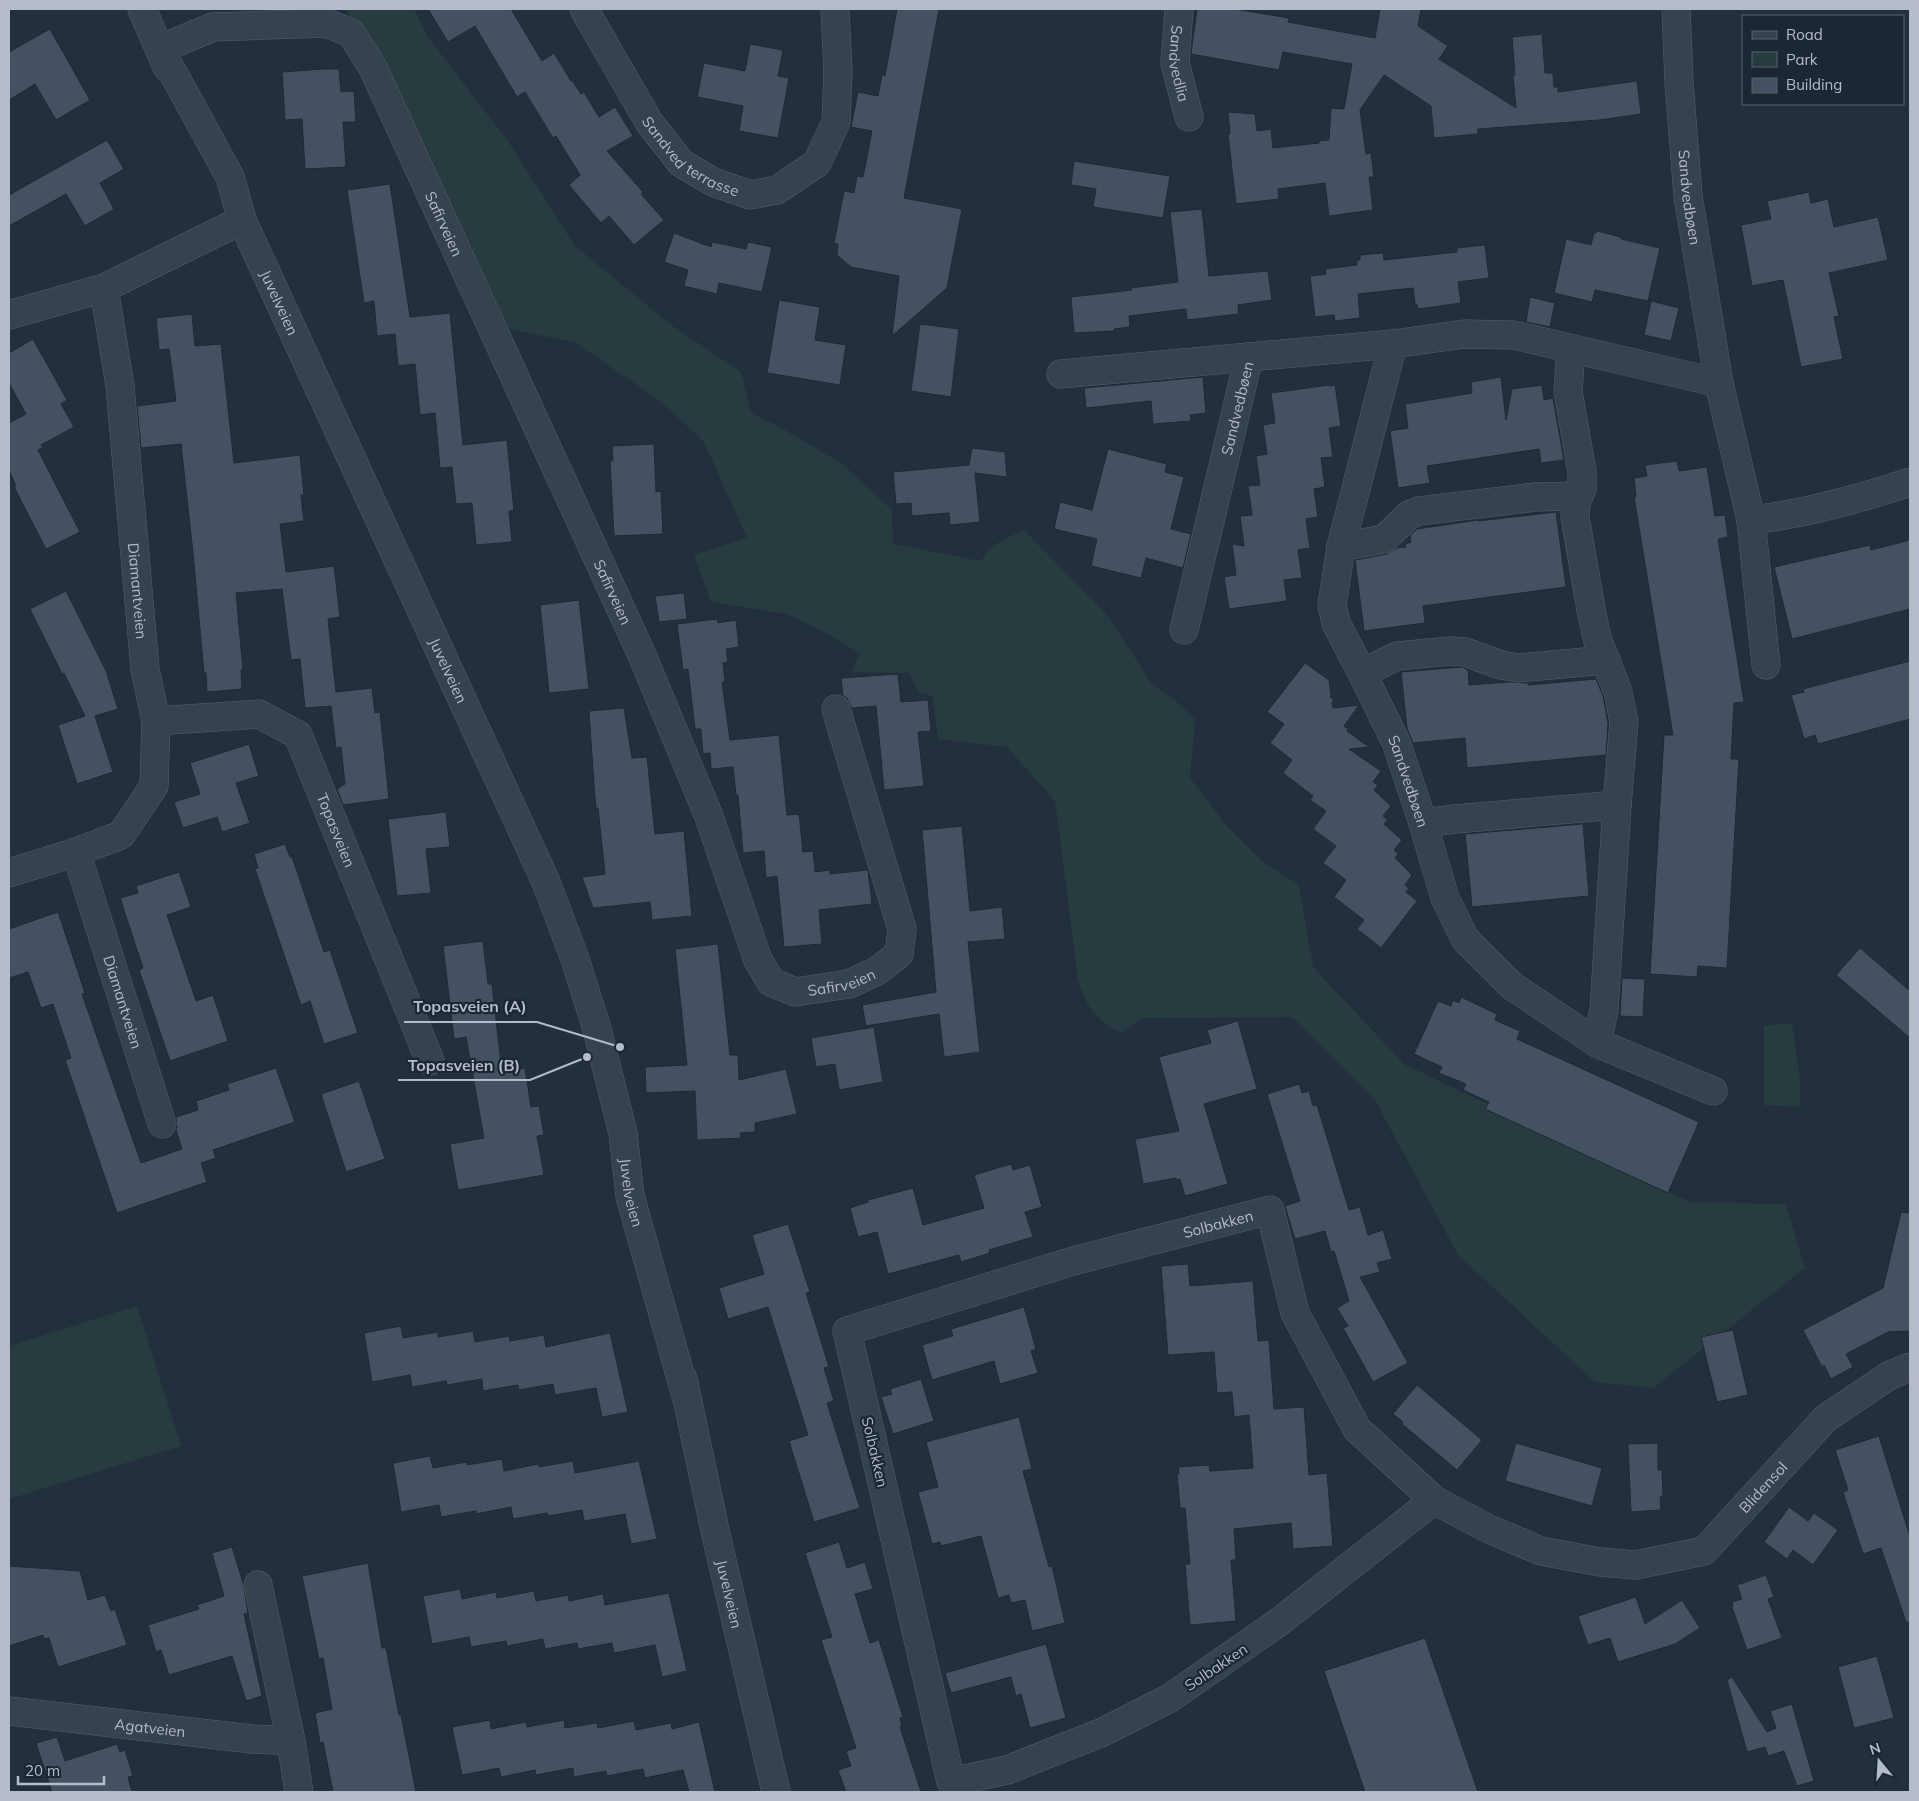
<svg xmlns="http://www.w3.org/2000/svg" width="1919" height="1801" font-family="Mulish,sans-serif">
  <rect width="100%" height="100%" fill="#242f3e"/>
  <!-- green -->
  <g fill="#263c3f">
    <path d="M346 9H414L427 36 508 141 575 246 671 325 741 372 751 413 778 426 841 463 892 510 893 544 981 561C991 544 1007 537 1024 530L1109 617 1152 684 1178 703 1195 720 1190 778 1225 824 1262 861 1299 885 1313 967 1404 1064 1690 1202 1786 1204 1805 1268 1653 1388 1595 1382 1458 1255 1375 1100 1292 1017 1142 1018 1121 1033C1093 1017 1088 1010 1078 979L1055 801 1007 747 938 739 933 696 919 693 909 673 851 672 860 654 832 636 787 614 711 602 694 555 747 538 704 442 663 403 576 343 497 326Z"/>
    <path d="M1792 1023 1800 1079V1107L1764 1105V1026Z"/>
    <path d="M137 1306 181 1446 9 1499V1346Z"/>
  </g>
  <!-- building -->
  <g fill="#455162" stroke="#1f2835">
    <path d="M428 9H511L542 61 554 53 571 81 572 80 581 94 584 92 599 117 615 107 633 136 607 151 643 192 641 194 664 220 634 245 609 216 601 223 569 185 580 175 556 136 553 138 525 92 517 97 475 26 448 42Z"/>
    <path d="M897 9H939L904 198 962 209 947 288 892 336 899 276 851 267 837 255 838 244 834 243 844 191 854 193 857 176 863 177 872 131 851 127 858 92 878 96 882 75 885 76Z"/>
    <path d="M1197 9H1235L1289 18 1288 22 1375 38 1380 9H1421L1418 26 1448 46 1439 59 1516 108 1513 75H1515L1512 37 1542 34 1545 73H1553L1554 87H1558V92L1637 81 1641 114 1599 120 1478 129V134L1434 138 1431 106 1384 75 1360 110 1366 154 1371 153 1374 177H1369L1373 210 1329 216 1325 183 1278 189 1279 199 1236 204 1228 134H1230L1228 112 1255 114 1257 131 1271 129 1273 148 1319 143V141L1329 140 1331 108 1344 109 1352 64 1283 52 1279 70 1191 54Z"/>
    <path d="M50 29 90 100 56 120 35 84 9 100V52Z"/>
    <path d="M750 44 783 50 778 76 789 78 778 138 739 131 743 106 697 97 704 63 745 71Z"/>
    <path d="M323 69H339L341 92 354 91 356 122H343L346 167 305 169 302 119 285 120 282 72Z"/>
    <path d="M107 140 124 169 100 183 114 209 85 226 66 194 9 226V195Z"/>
    <path d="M1074 161 1170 176 1163 218 1093 207 1096 189 1071 185Z"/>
    <path d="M390 184 410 317 450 313 463 445 507 440 514 511H509L512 542 476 545 472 503 456 504 452 467 440 468 435 413 420 415 415 364 398 366 395 334 377 336 374 301 364 303 347 190Z"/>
    <path d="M1809 192 1811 203 1828 199 1834 227 1878 217 1888 260 1829 273 1839 316 1834 317 1843 359 1801 367 1783 280 1752 286 1741 225 1771 219 1767 201Z"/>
    <path d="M1202 209 1209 276 1268 271 1272 300 1238 305 1239 314 1187 320 1186 309 1129 316 1130 327 1114 329V331L1074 333 1071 297 1132 290 1131 288 1178 282 1170 212Z"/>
    <path d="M1597 231 1621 237V239L1660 248 1648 301 1595 290 1592 302 1554 293 1566 239 1591 245 1594 233H1596Z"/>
    <path d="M674 233 711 247 712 242 746 249 748 242 772 247 762 292 719 283 717 294 684 286 688 270 664 262Z"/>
    <path d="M1485 245 1489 278 1458 282 1461 303 1418 309 1417 304H1415L1413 288 1358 294 1360 318 1335 321 1334 315 1315 317 1310 276 1326 274 1325 269 1357 265V260H1360V255L1383 253 1384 260 1457 252V248Z"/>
    <path d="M1530 297 1555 303 1550 327 1526 322Z"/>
    <path d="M779 300 820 307 815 340 846 345 840 385 767 373Z"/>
    <path d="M1651 301 1679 308 1671 341 1644 335Z"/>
    <path d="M192 314 195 346 221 344 234 463 300 455 304 495H301L304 521 280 524 286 572 334 566 340 617 328 619 336 692 372 688 375 713 380 712 389 799 343 805 337 789 345 784 341 747 336 748 331 706 305 708 300 659 291 660 282 589 236 593 243 670H241L242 689 207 692 206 673H204L193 553 181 444 141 448 137 406 176 401 169 349 159 350 156 318Z"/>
    <path d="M920 324 959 329 951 397 911 391Z"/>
    <path d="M33 339 67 400 61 404 74 427 41 445 43 447 38 450 80 532 46 549 14 487 16 486 9 470V423L26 414 9 383V353Z"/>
    <path d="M1203 377 1206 413 1190 415 1191 421 1153 424 1151 401 1086 408 1084 388Z"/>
    <path d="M1501 377 1506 420 1512 389 1542 385 1544 400 1553 398 1564 460 1541 463 1539 449 1427 466 1430 483 1398 488 1390 431 1408 428 1405 404 1472 393 1471 382Z"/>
    <path d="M1329 385V386L1335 385 1341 426 1329 428 1333 457 1321 458 1325 487 1314 489 1318 517 1306 519 1310 548 1298 550 1302 578 1284 580 1287 601 1229 609 1224 577 1236 575 1232 544 1244 546 1240 516 1252 515 1248 486 1260 485 1256 456 1267 454 1263 425 1275 423 1271 393Z"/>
    <path d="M654 444 656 492 661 491 663 534 614 536 610 461H613L612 446Z"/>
    <path d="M972 448 1005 452 1007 477 975 473 980 522 950 525 949 513 912 516 911 503 896 504 893 472 969 465Z"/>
    <path d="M1108 449 1167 464 1165 472 1184 477 1171 529 1191 534 1183 568 1146 558 1141 578 1091 566 1097 539 1054 529 1060 502 1092 510Z"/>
    <path d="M1677 461 1679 471 1707 467 1715 516 1725 515 1728 537 1718 539 1744 702 1734 703 1731 759H1739L1727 968 1698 966 1697 977 1650 974 1664 735H1673L1634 497H1636L1634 478 1647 476 1645 465Z"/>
    <path d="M1556 512 1566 587 1423 606 1425 623 1364 631 1355 560 1387 554 1397 548 1406 547 1405 544 1411 542 1410 535 1417 529 1478 520V521Z"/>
    <path d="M1910 540V609L1792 639 1774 567 1870 545 1871 550Z"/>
    <path d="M66 591 106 671 118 709 95 716 113 772 77 784 58 725 85 716 64 673 62 674 30 609Z"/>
    <path d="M684 593 687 619 659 622 655 596Z"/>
    <path d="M579 600 589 689 549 693 540 605Z"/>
    <path d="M717 619 718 623 736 620 739 647 726 649 728 662 723 663 725 682H722L730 740 779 735 787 815 799 814 803 852 813 851 815 872 830 870V874L868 870 872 904 819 910 822 944 784 947 777 876 766 878 764 851 743 853 738 795H736L733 767 711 769 710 753 703 754 701 729H695L688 669 683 670 677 624Z"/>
    <path d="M1910 661V719L1818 744 1815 735 1804 739 1791 695 1804 692 1803 689Z"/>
    <path d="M1305 663 1329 680 1331 695 1330 697 1334 700 1332 703 1333 708 1359 705 1344 726 1348 729 1347 731 1369 747 1349 749 1381 771 1373 782 1378 785 1374 790 1391 806 1383 816 1388 820 1384 824 1402 840 1394 850 1398 854 1395 858 1412 875 1405 885 1409 888 1406 892 1417 901 1381 948 1357 929 1364 920 1334 897 1346 880 1323 863 1336 846 1313 829 1326 811 1310 800 1313 796 1283 773 1292 760 1270 743 1284 724 1267 712Z"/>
    <path d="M1462 667 1468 670 1469 685 1507 682 1528 683V685L1596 679 1603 696 1608 723 1606 755 1467 768 1465 738 1413 743 1407 728 1401 672Z"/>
    <path d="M898 674 901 702 928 700 931 731 918 732 924 786 884 790 876 706 852 708 847 698 843 696 841 678Z"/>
    <path d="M624 708 632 758 647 757 655 834 684 831 692 916 652 920 650 902 593 908 582 877 605 874 598 808H596L594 785 589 711Z"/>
    <path d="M249 744 259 776 236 783 250 823 222 832 217 817 183 828 174 802 200 794 190 763Z"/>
    <path d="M446 812 450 847 426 849 431 893 397 896 388 819Z"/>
    <path d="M1583 824 1589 896 1472 907 1465 834Z"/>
    <path d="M962 826 970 911 1002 907 1005 939 968 942 980 1052 944 1057 939 1014 866 1026 862 1005 936 992 922 830Z"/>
    <path d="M285 844 290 857H292L324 952 330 950 358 1033 324 1044 310 1001 301 1005 255 869 258 868 254 854Z"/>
    <path d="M179 872 191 907 167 915 196 1001 213 995 228 1041 170 1061 139 970 143 968 120 898 138 893 136 886Z"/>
    <path d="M58 912 85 993 82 994 141 1163 182 1149 176 1130 177 1127 176 1117 198 1110 196 1101 229 1090 227 1084 276 1068 295 1122 213 1150 216 1158 201 1163 207 1182 117 1213 65 1060 71 1058 53 1004 41 1008 28 972 9 978V929Z"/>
    <path d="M483 941 488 984H492L502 1072 525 1068 531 1107 539 1106 544 1135 537 1136 544 1175 458 1190 450 1144 484 1138 466 1037 454 1039 443 946Z"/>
    <path d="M718 944 730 1055H738L739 1080 786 1069 797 1114 755 1123V1132L740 1133 741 1138 697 1140 695 1091 646 1093 645 1067 687 1065 675 949Z"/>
    <path d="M1860 948 1910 991V1038L1836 975Z"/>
    <path d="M1622 978 1645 979 1643 1017 1620 1016Z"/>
    <path d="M1461 997 1497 1014 1495 1020 1520 1031 1517 1039 1699 1122 1668 1193 1485 1109 1489 1102 1463 1090 1466 1084 1439 1073 1442 1067 1414 1054 1438 1001 1451 1006 1453 1000 1459 1003Z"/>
    <path d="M1238 1021 1257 1089 1204 1104 1228 1184 1185 1196 1180 1179 1176 1180V1178L1143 1184 1135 1139 1179 1131 1159 1057 1211 1043 1207 1030Z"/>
    <path d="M874 1027 883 1082 839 1090 835 1064 816 1067 811 1038Z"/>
    <path d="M359 1081 385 1159 346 1172 321 1094Z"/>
    <path d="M1299 1084 1302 1093 1309 1091 1313 1106 1317 1105 1349 1210 1360 1207 1368 1235 1383 1230 1392 1259 1377 1263 1380 1272 1360 1277 1408 1363 1373 1382 1343 1328 1348 1326 1337 1308 1349 1301 1334 1251 1331 1252 1325 1231 1295 1239 1285 1206 1300 1201 1267 1094Z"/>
    <path d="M1011 1164 1013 1170 1030 1165 1042 1207 1025 1212 1033 1237 989 1250 990 1253 961 1262 959 1255 888 1274 877 1232 858 1237 850 1208 868 1202V1200L913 1188 923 1225 984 1208 974 1175Z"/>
    <path d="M1901 1212 1910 1213V1331L1888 1332 1846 1354 1853 1367 1831 1379 1824 1365 1822 1367 1803 1330 1883 1288Z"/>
    <path d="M788 1224 810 1292 806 1293 829 1367 824 1368 834 1401 827 1403 860 1508 814 1522 789 1441 808 1435 768 1307 728 1319 719 1288 764 1274 752 1235Z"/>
    <path d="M1188 1264 1190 1286 1253 1281 1258 1341 1269 1340 1274 1409 1304 1407 1309 1475 1327 1473 1333 1546 1293 1549 1291 1523 1234 1529 1236 1560H1231L1236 1621 1190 1625 1185 1564H1190L1185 1508H1180L1177 1474H1179L1178 1467 1209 1465 1210 1471 1253 1468 1249 1415 1234 1417 1232 1392 1217 1393 1214 1352 1168 1355 1161 1266Z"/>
    <path d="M1024 1307 1036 1349 1031 1351 1038 1373 1000 1384 994 1361 932 1380 922 1345 953 1336 951 1329Z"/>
    <path d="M401 1326 403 1338 438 1332V1337L473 1331 475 1342 509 1336 510 1341 544 1335 546 1347 610 1333 628 1412 602 1417 596 1388 555 1395 553 1384 519 1390 518 1385 483 1391 482 1379 447 1385 446 1381 412 1387 410 1375 372 1382 364 1333Z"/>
    <path d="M1733 1330 1748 1395 1717 1402 1701 1337Z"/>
    <path d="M921 1379 934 1421 893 1434 881 1397 892 1394 890 1389Z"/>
    <path d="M1417 1385 1482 1440 1457 1470 1402 1424 1403 1422 1393 1414Z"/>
    <path d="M1019 1417 1032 1469 1023 1471 1049 1567 1052 1566 1065 1623 1032 1631 1025 1600 1011 1603 1009 1595 998 1598 981 1536 941 1546 940 1542 932 1544 918 1492 938 1487 926 1442Z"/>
    <path d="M1879 1436 1910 1537V1622H1906L1881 1548 1863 1554 1843 1492 1848 1490 1835 1450Z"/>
    <path d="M1516 1443 1602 1468 1592 1506 1505 1481Z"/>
    <path d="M1658 1443V1470H1662L1663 1497H1660L1661 1510 1631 1512 1628 1444Z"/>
    <path d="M430 1456 433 1468 467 1462V1465L502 1459 504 1471 538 1464 539 1467 573 1461 575 1473 639 1461 657 1539 631 1544 625 1514 584 1521 582 1510 548 1516 547 1513 513 1519 511 1507 476 1514V1511L441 1517 439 1505 401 1512 393 1463Z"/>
    <path d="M1789 1507 1808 1521 1814 1513 1838 1530 1813 1565 1793 1550 1787 1559 1764 1542Z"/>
    <path d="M839 1542 847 1568 865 1562 873 1589 855 1594 870 1643 879 1640 903 1717 900 1718 902 1727H900L921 1792H846L838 1770 851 1766 846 1751 856 1748 821 1640 832 1637 805 1553Z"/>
    <path d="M232 1547 243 1583 248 1613 244 1614 262 1696 246 1701 232 1656 169 1675 161 1650 156 1652 148 1625 199 1609 197 1605 224 1596 212 1553Z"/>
    <path d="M368 1563 382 1648H386L399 1715H401L416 1792H333L323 1742 320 1743 315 1713 332 1709 323 1658 319 1659 302 1576Z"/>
    <path d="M9 1566 80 1571 88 1600 105 1595 111 1611 115 1609 127 1645 58 1667 49 1638 44 1639 43 1635 9 1646Z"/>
    <path d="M1766 1575 1774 1597 1768 1599 1782 1638 1747 1650 1732 1607 1733 1606 1732 1602 1742 1599 1737 1585Z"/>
    <path d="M460 1589 462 1599 496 1592 497 1598 534 1591 536 1601 568 1595 569 1601 603 1594 605 1605 669 1593 687 1671 662 1677 655 1645 614 1653 612 1643 578 1649 577 1643 545 1649 543 1639 507 1646 506 1641 471 1647 469 1637 432 1644 423 1596Z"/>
    <path d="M1636 1597 1645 1624 1682 1600 1700 1628 1675 1644 1618 1662 1610 1638 1588 1645 1578 1616Z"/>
    <path d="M1425 1638 1478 1792H1365L1324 1671Z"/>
    <path d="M1046 1644 1066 1718 1030 1728 1021 1694 1016 1696 1011 1677 951 1693 945 1673Z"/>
    <path d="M1877 1656 1894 1718 1854 1728 1838 1667Z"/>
    <path d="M1732 1677 1767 1732 1776 1728 1770 1711 1792 1704 1814 1781 1797 1786 1784 1751 1768 1756 1765 1747 1747 1752 1727 1680Z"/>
    <path d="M490 1720 491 1729 526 1722 527 1727 564 1720 565 1728 597 1723 598 1728 634 1721 636 1730 671 1723 672 1729 699 1722 715 1792H689L683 1770 645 1778 643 1769 607 1776 606 1771 574 1777 573 1768 536 1775 535 1770 501 1777 499 1768 462 1775 452 1727Z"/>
    <path d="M57 1737 65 1761 117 1744 120 1752 125 1750 133 1776 128 1777 132 1792H52L36 1743Z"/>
  </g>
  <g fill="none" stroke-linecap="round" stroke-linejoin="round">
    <defs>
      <g id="minor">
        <path d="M142 9 167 67"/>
        <path id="s1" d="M584 9 649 122 681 163 713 182 750 195 777 190 817 163 836 122 838 72 835 9"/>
        <path id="s2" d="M1179 9 1175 63 1189 117"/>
        <path id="s3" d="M1676 9 1679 82 1688 196 1719 383 1751 520 1766 665"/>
        <path id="s4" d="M160 49 213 27 326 23 351 33 373 68 642 655 708 814 758 960 771 982 795 992 849 984 877 971 899 954 902 929 836 709"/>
        <path id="s5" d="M160 49 230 177 242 220 546 882 575 959 597 1029 623 1133 630 1196 686 1396"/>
        <path id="s6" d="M104 288 120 386 145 669 156 721 154 786 121 835 76 852 162 1124"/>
        <path d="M9 315 104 288 242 220"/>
        <path id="s7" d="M1393 344 1341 547 1332 605 1336 623 1362 673 1396 742 1423 823 1445 898 1465 939 1512 986 1597 1043 1713 1091"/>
        <path d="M1571 349 1568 391 1582 472V489L1576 503 1575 517 1592 615 1598 641 1618 692 1624 722 1617 805 1604 1010 1597 1043"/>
        <path d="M1061 374 1249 357"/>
        <path d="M1751 520C1805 514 1859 499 1910 482"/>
        <path d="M1341 547 1384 539 1409 515 1419 511 1535 497 1579 496"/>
        <path id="s8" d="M1184 630 1249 357 1393 344 1464 334 1514 335 1719 383"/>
        <path d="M1362 673 1397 656 1451 651 1465 652 1501 665 1518 668 1606 660"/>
        <path id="s9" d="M156 721 259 714 298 735 430 1061"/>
        <path d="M1423 823 1455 819 1617 805"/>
        <path d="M9 873 76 852"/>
        <path id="s10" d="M683 1379 716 1535 776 1792"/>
        <path id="s11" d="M1434 1500 1279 1622 1170 1698 1103 1732 1007 1770 951 1782 847 1331 1073 1261 1270 1210 1295 1313 1357 1429 1434 1500 1489 1529 1541 1551 1600 1562 1636 1565 1704 1551 1826 1418 1890 1375 1910 1367"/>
        <path d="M258 1585 291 1741"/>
        <path id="s12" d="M9 1711 252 1739 291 1741 299 1792"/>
      </g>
    </defs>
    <!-- minor casing -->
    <use href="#minor" stroke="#565f6c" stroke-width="29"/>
    <!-- minor -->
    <use href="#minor" stroke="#38414e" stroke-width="28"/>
  </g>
  <g text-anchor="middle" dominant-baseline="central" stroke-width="4.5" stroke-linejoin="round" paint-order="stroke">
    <!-- street labels -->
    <g font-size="15" fill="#b4bcc9" stroke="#1d2633">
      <text stroke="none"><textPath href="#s2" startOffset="55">Sandvedlia</textPath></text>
      <text stroke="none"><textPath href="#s1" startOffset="186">Sandved terrasse</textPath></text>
      <text stroke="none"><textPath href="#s3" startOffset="189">Sandvedbøen</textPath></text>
      <text stroke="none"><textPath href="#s4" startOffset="410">Safirveien</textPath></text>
      <text stroke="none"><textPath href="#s5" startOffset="281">Juvelveien</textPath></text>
      <text stroke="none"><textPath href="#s8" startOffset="228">Sandvedbøen</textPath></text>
      <text stroke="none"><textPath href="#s6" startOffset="305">Diamantveien</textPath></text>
      <text stroke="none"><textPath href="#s4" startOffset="815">Safirveien</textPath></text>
      <text stroke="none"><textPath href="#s5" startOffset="686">Juvelveien</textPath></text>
      <text stroke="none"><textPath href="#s7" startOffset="461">Sandvedbøen</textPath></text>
      <text stroke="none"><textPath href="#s9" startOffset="250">Topasveien</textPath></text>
      <text stroke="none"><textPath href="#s4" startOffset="1310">Safirveien</textPath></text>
      <text stroke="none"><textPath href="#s6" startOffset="766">Diamantveien</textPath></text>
      <text stroke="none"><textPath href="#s5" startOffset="1242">Juvelveien</textPath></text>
      <text stroke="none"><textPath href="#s11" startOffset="1415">Solbakken</textPath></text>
      <text transform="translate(875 1452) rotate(77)">Solbakken</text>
      <text stroke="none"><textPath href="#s11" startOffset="2182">Blidensol</textPath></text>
      <text stroke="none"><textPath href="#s10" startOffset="220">Juvelveien</textPath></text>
      <text transform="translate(1216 1667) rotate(-34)">Solbakken</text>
      <text stroke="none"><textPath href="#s12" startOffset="142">Agatveien</textPath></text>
    </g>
  </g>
  <!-- callouts -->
  <path fill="none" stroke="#b4bcc9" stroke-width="2" d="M620 1047L537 1022H404M587 1057L530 1080H398"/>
  <g fill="#b4bcc9" stroke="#1d2633" stroke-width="2">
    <circle cx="620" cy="1047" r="5"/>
    <circle cx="587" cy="1057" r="5"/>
  </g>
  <g font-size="16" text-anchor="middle" font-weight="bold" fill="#b4bcc9" stroke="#1d2633" stroke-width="4.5" stroke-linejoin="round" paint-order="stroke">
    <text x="470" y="1012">Topasveien (A)</text>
    <text x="464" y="1071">Topasveien (B)</text>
  </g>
  <!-- border -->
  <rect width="1919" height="1801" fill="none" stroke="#b4bcc9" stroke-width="20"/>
  <!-- legend -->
  <rect x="1742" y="15" width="162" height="90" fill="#1d2633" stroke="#59626f"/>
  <rect x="1752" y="31" width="25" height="8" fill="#38414e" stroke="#59626f"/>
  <text x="1786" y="40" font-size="15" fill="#b4bcc9">Road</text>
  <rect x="1752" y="52" width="25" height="15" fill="#263c3f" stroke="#59626f"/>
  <text x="1786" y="65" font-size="15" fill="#b4bcc9">Park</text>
  <rect x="1752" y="78" width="25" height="15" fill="#455162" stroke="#59626f"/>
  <text x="1786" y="90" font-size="15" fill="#b4bcc9">Building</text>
  <!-- north arrow -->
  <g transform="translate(1879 1761) rotate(342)" stroke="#1d2633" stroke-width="4" paint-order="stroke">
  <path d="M0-4L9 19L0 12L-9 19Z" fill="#b4bcc9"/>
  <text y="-8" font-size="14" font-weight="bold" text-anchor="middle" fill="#b4bcc9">N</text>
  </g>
  <!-- scale -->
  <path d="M18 1776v8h86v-8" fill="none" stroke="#b4bcc9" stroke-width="2.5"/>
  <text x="25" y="1776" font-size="15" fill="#b4bcc9" stroke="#1d2633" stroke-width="4" paint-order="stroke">20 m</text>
</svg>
